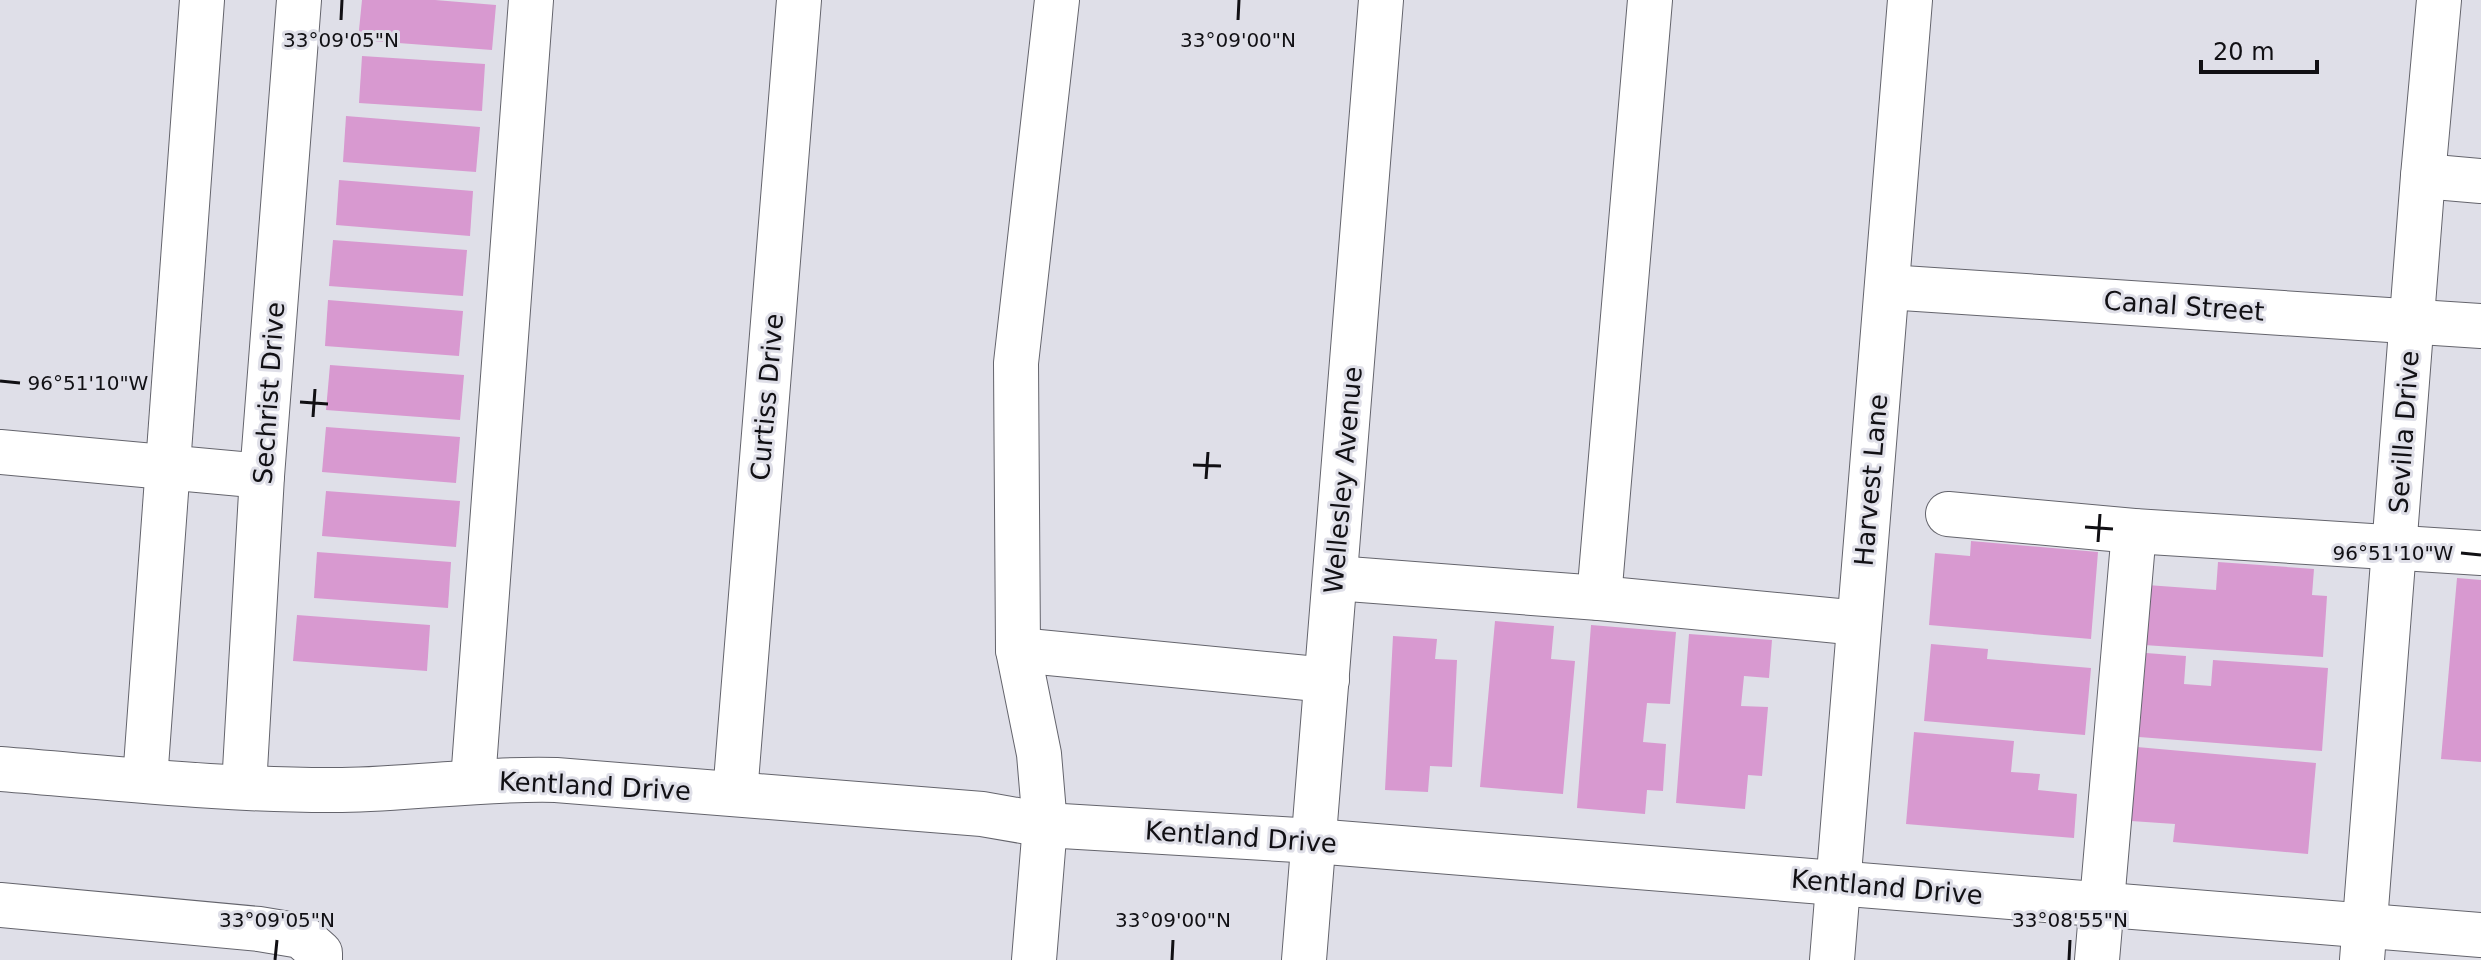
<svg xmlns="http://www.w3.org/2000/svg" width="2481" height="960" font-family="'DejaVu Sans',sans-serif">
  <rect width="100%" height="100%" fill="#dfdfe8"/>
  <!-- building -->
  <g fill="#d899d0">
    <path d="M362 0H435L496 5 492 50 358 40Z"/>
    <path d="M362 56 485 64 482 111 359 103Z"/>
    <path d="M346 116 480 127 476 172 343 162Z"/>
    <path d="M339 180 473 191 470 236 336 225Z"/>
    <path d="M333 240 467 250 463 296 329 286Z"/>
    <path d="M328 300 463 311 459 356 325 346Z"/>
    <path d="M330 365 464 375 460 420 326 410Z"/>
    <path d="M326 427 460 437 456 483 322 472Z"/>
    <path d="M326 491 460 501 456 547 322 536Z"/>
    <path d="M1971 541 2098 552 2091 639 1929 625 1935 553 1970 556Z"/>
    <path d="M317 552 451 562 448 608 314 598Z"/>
    <path d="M2218 562 2314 569 2312 595 2327 596 2323 657 2144 645 2147 585 2216 590Z"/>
    <path d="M2457 578 2481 580V762L2441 759Z"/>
    <path d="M297 615 430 625 427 671 293 661Z"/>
    <path d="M1495 621 1554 626 1551 659 1575 661 1563 794 1480 787Z"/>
    <path d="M1591 625 1676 632 1670 704 1647 703 1643 742 1666 744 1663 791 1647 790 1645 814 1577 808Z"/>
    <path d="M1689 634 1772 640 1769 678 1744 676 1741 706 1768 707 1762 776 1748 775 1745 809 1676 803Z"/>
    <path d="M1393 636 1437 639 1435 659 1457 660 1452 767 1430 766 1428 792 1385 790Z"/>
    <path d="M1931 644 1988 649 1987 659 2091 668 2085 735 1924 721Z"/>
    <path d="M2146 653 2186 656 2184 684 2211 686 2213 660 2328 668 2322 751 2139 737Z"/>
    <path d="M1914 732 2014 741 2011 772 2040 774 2038 790 2077 794 2074 838 1906 824Z"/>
    <path d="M2137 747 2316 763 2308 854 2173 842 2175 824 2131 821Z"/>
  </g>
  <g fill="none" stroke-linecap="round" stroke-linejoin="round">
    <defs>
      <g id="minor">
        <path d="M2423 176 2481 181"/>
        <path d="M1887 287 2481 326"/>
        <path d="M0 452 262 476"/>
        <path d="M1948 514 2134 531 2481 553"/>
        <path d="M1335 578 1599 598 1859 623"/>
        <path d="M1599 598 1650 0"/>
        <path d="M1018 650 1327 680"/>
        <path d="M0 769C114 778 228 791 342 790 414 789 484 778 556 780L982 814 1045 825 1314 841 2481 935"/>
        <path d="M145 780 202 0"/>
        <path d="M473 781 531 0"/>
        <path d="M244 787 262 476 299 0"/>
        <path d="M735 794 799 0"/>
        <path d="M0 905 259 929 301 936 320 953V960"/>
        <path d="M1034 960 1045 825 1039 754 1018 650 1016 363 1057 0"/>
        <path d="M1304 960 1381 0"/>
        <path d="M1832 960 1910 0"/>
        <path d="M2097 960 2134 531"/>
        <path d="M2362 960 2423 176 2439 0"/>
      </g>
    </defs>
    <!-- minor casing -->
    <use href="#minor" stroke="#64646c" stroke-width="46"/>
    <!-- minor -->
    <use href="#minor" stroke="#fff" stroke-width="44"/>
  </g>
  <!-- ticks -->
  <path fill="none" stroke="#111014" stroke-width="3" d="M341 20 342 0M1238 20 1239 0M0 381 20 383M300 402 328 404M313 417 315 389M1193 465 1221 466M1206 479 1208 452M2085 527 2113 529M2098 542 2100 514M2461 553 2481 555M275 960 277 940M1172 960 1173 940M2069 960 2070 940"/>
  <g text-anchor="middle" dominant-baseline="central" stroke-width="6" stroke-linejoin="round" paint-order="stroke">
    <!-- street labels -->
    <g font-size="26" fill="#111014" stroke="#dfdfe8">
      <text transform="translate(2184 306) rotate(4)">Canal Street</text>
      <text transform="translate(269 393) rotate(-86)">Sechrist Drive</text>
      <text transform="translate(767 397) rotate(-85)">Curtiss Drive</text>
      <text transform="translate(2404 432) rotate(-86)">Sevilla Drive</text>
      <text transform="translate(1343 480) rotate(-85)">Wellesley Avenue</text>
      <text transform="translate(1871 480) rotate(-85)">Harvest Lane</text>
      <text transform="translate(595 786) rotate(3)">Kentland Drive</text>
      <text transform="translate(1241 837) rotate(4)">Kentland Drive</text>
      <text transform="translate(1887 887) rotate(5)">Kentland Drive</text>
    </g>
  </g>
  <g font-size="20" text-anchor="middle" fill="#111014" stroke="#dfdfe8" stroke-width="6" stroke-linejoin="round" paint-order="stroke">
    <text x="341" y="47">33°09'05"N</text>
    <text x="1238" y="47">33°09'00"N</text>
    <text x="88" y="390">96°51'10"W</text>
    <text x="2393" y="560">96°51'10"W</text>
    <text x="277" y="927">33°09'05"N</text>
    <text x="1173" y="927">33°09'00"N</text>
    <text x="2070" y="927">33°08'55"N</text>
  </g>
  <!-- scale -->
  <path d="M2201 60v12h116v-12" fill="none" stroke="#111014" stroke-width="4"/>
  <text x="2213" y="60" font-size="24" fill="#111014" stroke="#dfdfe8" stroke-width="6" paint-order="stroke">20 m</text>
</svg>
